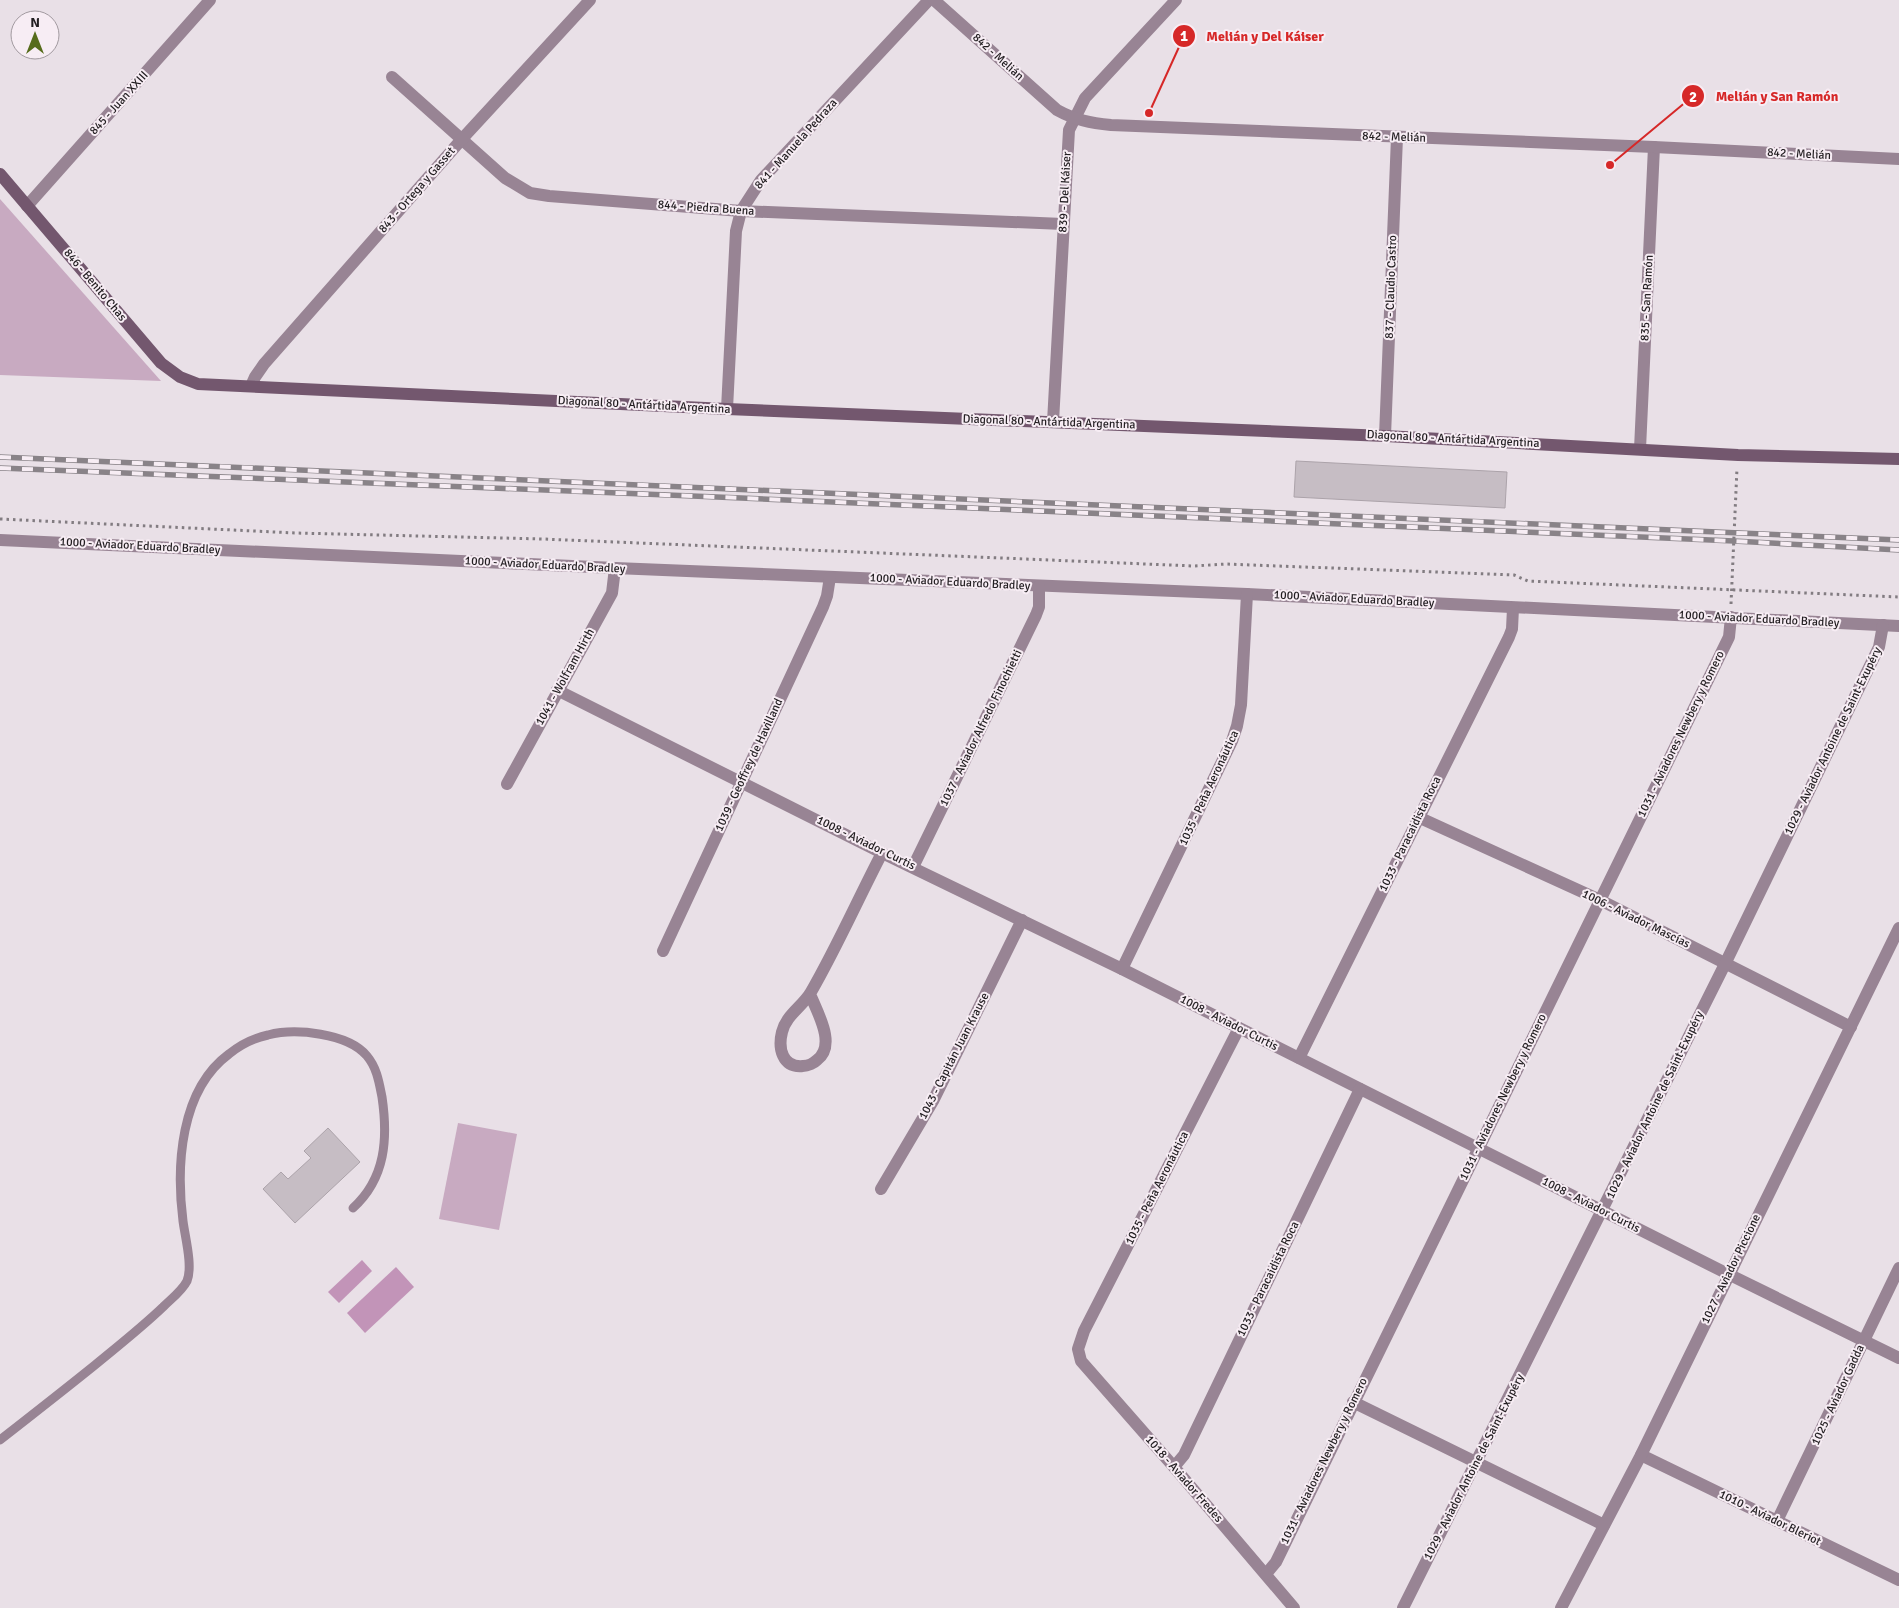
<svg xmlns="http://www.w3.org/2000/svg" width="1899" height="1608" font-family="Signika,sans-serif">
  <rect width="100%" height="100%" fill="#e9e0e7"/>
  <!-- green -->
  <g fill="#c8aac1">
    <path d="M0 199 161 381 0 375Z"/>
    <path d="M458 1123 517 1134 499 1230 439 1219Z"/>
  </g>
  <!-- water -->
  <g fill="#c294b8">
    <path d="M362 1260 372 1271 339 1303 328 1292Z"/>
    <path d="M396 1267 414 1287 365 1333 347 1313Z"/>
  </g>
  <!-- building -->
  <g fill="#c6bdc4" stroke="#aca3aa">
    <path d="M1296 461 1507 472 1505 508 1294 497Z"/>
    <path d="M328 1128 360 1162 295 1223 263 1189 281 1172 288 1179 311 1158 304 1151Z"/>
  </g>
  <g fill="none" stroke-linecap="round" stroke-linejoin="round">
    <!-- path -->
    <g stroke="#827c81" stroke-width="3" stroke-dasharray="2.5 4" stroke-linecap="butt">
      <path d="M0 519 296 533 543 539 1194 566 1226 564 1514 575 1528 581 1899 597"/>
      <path d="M1731 604 1737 468"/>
    </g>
    <!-- service -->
    <path stroke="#988494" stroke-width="9" d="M0 1440C32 1415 64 1390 95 1365 118 1346 141 1328 163 1307 171 1299 182 1291 187 1281 193 1266 185 1237 183 1221 176 1166 180 1090 229 1054 240 1045 254 1038 268 1035 295 1028 348 1033 367 1056 377 1068 379 1082 382 1097 388 1138 386 1178 353 1208"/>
    <!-- minor -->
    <g stroke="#988494" stroke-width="12">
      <path d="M392 77 505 178 530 193 549 196 741 211 1063 224"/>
      <path d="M27 206 210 0"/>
      <path d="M251 386 255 377 264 364 462 139 590 0"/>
      <path d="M727 409 736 231 741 211 761 180 929 0"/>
      <path d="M1053 422 1069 130 1085 98 1176 0"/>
      <path d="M1385 436 1397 137"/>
      <path d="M1640 449 1654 147"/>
      <path d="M0 540 615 568 1247 594 1899 626"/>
      <path d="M557 690 882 853 1122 969 1728 1274 1899 1358"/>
      <path d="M507 784 612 593 615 568"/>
      <path d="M1418 817 1600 900 1851 1027"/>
      <path d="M913 867 1036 615 1039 607V586"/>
      <path d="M663 951 823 607 827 596 830 577"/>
      <path d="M1122 969 1232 741 1237 726 1241 705 1247 594"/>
      <path d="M810 994C817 1012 837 1045 817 1060 814 1063 808 1066 803 1066 782 1068 778 1048 782 1032 786 1015 803 1006 811 992 837 947 858 899 882 853"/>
      <path d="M1239 1028 1084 1331 1078 1349 1081 1361 1174 1467 1294 1608"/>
      <path d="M1299 1058 1509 637 1512 629 1513 608"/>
      <path d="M881 1189 933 1101 1022 920"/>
      <path d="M1353 1402 1604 1525"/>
      <path d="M1641 1455 1899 1580"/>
      <path d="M1174 1467 1184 1455 1360 1089"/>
      <path d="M1777 1521 1899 1268"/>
      <path d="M1266 1574 1276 1562 1729 637 1731 617"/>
      <path d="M1403 1608 1725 964 1879 647 1883 625"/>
      <path d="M1561 1608 1641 1455 1899 928"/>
    </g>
    <!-- tertiary -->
    <path stroke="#988494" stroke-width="12" d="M934 0 1057 110C1075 120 1091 123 1111 125L1654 147 1899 159"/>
    <!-- secondary -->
    <path stroke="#73576e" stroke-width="12" d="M0 174 161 363 180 377 198 384 727 409 1385 436 1738 455 1899 459"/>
    <defs>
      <g id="rail">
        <path d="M0 457 1899 540"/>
        <path d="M0 468 741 498 1734 541 1899 550"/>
      </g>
    </defs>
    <!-- rail casing -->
    <use href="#rail" stroke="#898388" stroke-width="5.5"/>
    <!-- rail -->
    <use href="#rail" stroke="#f7edf4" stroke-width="4" stroke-dasharray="11" stroke-linecap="butt"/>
  </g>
  <g text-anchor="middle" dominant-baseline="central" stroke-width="4" stroke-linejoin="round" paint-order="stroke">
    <!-- street labels -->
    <g font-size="12" fill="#221e21" stroke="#f7edf4">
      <text transform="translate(998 57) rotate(42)">842 - Melián</text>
      <text transform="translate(119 103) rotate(-48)">845 - Juan XXIII</text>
      <text transform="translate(1394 137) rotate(2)">842 - Melián</text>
      <text transform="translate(796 144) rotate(-48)">841 - Manuela Pedraza</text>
      <text transform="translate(1799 154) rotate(3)">842 - Melián</text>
      <text transform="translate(417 190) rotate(-49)">843 - Ortega y Gasset</text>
      <text transform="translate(1065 192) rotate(-87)">839 - Del Káiser</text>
      <text transform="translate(706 208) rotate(4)">844 - Piedra Buena</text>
      <text transform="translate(95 285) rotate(50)">846 - Benito Chas</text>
      <text transform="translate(1391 287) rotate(-88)">837 - Claudio Castro</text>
      <text transform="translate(1647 298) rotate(-87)">835 - San Ramón</text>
      <text transform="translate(644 405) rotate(3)">Diagonal 80 - Antártida Argentina</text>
      <text transform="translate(1049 422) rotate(2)">Diagonal 80 - Antártida Argentina</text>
      <text transform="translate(1453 439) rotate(3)">Diagonal 80 - Antártida Argentina</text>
      <text transform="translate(140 546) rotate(3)">1000 - Aviador Eduardo Bradley</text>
      <text transform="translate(545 565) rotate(3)">1000 - Aviador Eduardo Bradley</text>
      <text transform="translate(950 582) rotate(3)">1000 - Aviador Eduardo Bradley</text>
      <text transform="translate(1354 599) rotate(3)">1000 - Aviador Eduardo Bradley</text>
      <text transform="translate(1759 619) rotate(3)">1000 - Aviador Eduardo Bradley</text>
      <text transform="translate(565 677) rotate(-61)">1041 - Wolfram Hirth</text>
      <text transform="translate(981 728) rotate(-64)">1037 - Aviador Alfredo Finochietti</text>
      <text transform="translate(1681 734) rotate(-64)">1031 - Aviadores Newbery y Romero</text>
      <text transform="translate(1833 741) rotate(-64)">1029 - Aviador Antoine de Saint-Exupéry</text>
      <text transform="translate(749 765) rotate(-65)">1039 - Geoffrey de Havilland</text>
      <text transform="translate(1209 788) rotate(-65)">1035 - Peña Aeronáutica</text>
      <text transform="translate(1410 834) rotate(-64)">1033 - Paracaidista Roca</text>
      <text transform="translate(866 843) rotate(26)">1008 - Aviador Curtis</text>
      <text transform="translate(1636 919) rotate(26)">1006 - Aviador Mascías</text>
      <text transform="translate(1229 1023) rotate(27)">1008 - Aviador Curtis</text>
      <text transform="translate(954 1056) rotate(-63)">1043 - Capitán Juan Krause</text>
      <text transform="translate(1503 1097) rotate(-64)">1031 - Aviadores Newbery y Romero</text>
      <text transform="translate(1655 1105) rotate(-64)">1029 - Aviador Antoine de Saint-Exupéry</text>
      <text transform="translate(1157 1188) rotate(-63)">1035 - Peña Aeronáutica</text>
      <text transform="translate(1591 1205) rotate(27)">1008 - Aviador Curtis</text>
      <text transform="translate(1731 1269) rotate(-64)">1027 - Aviador Piccione</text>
      <text transform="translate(1268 1279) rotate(-64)">1033 - Paracaidista Roca</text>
      <text transform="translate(1838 1395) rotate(-65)">1025 - Aviador Gadda</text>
      <text transform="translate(1324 1461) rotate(-64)">1031 - Aviadores Newbery y Romero</text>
      <text transform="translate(1474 1467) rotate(-63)">1029 - Aviador Antoine de Saint-Exupéry</text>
      <text transform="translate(1184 1479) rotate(49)">1018 - Aviador Fredes</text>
      <text transform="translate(1770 1518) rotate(26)">1010 - Aviador Bleriot</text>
    </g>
  </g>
  <!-- callouts -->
  <path fill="none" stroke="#d62828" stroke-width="2" d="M1149 113L1184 36M1610 165L1693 96"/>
  <g fill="#d62828" stroke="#f7edf4" stroke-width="2">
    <circle cx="1149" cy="113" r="5"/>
    <circle cx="1610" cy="165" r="5"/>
    <circle cx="1184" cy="36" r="12"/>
    <circle cx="1693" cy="96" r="12"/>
  </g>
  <g font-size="15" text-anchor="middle" font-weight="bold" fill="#fff">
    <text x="1184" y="41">1</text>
    <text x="1693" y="102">2</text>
  </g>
  <g font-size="14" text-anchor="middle" font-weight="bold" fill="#d62828" stroke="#f7edf4" stroke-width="4" stroke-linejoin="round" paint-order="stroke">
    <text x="1265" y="41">Melián y Del Káiser</text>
    <text x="1777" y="101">Melián y San Ramón</text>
  </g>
  <!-- north arrow -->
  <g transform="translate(35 35)"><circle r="24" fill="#f7edf4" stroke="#a29aa0"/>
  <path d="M0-4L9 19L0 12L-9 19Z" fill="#566c1b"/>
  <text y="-8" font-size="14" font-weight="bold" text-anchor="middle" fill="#221e21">N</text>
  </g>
</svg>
